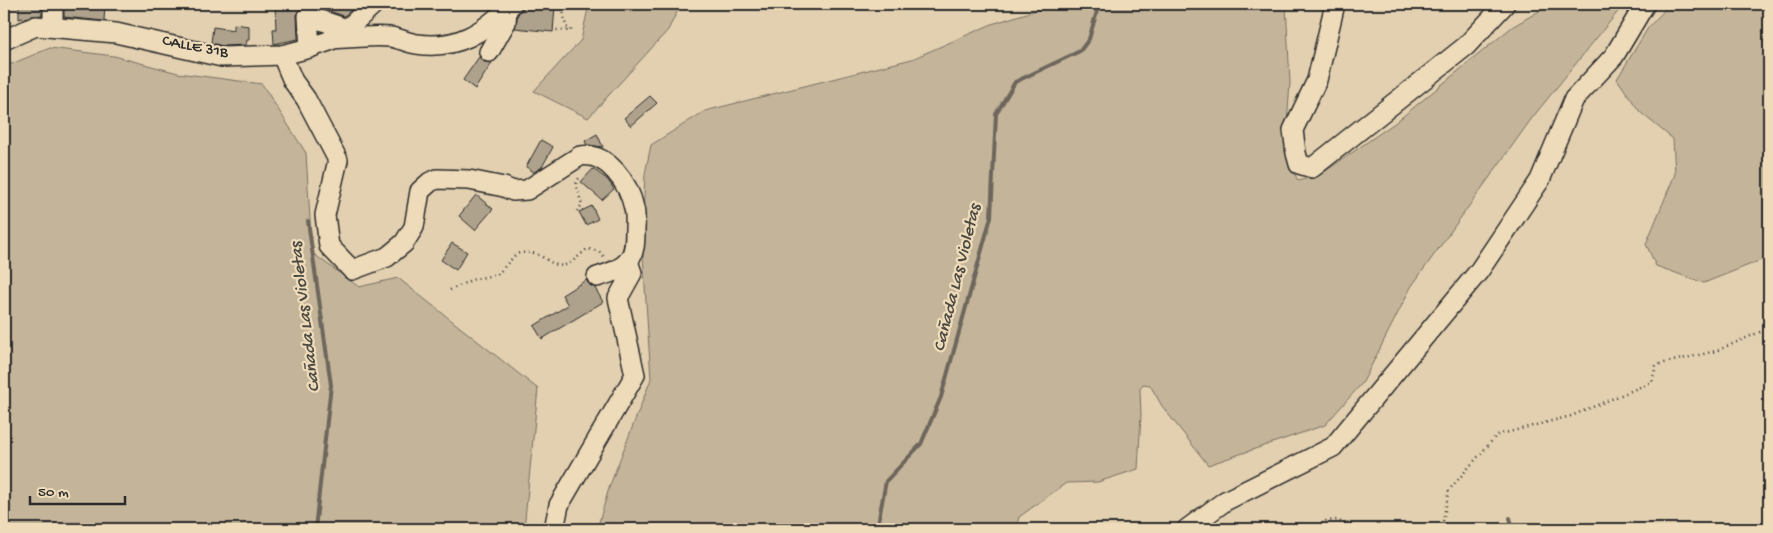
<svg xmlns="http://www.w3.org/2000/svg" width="1773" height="533" font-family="'Gochi Hand',sans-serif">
  <rect width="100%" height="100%" fill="#e2d0b1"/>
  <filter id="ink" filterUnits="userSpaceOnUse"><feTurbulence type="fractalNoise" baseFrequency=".02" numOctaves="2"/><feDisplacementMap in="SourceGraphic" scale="10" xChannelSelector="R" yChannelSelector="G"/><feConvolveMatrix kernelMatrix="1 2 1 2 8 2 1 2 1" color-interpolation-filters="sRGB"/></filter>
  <g filter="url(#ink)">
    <!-- green -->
    <g fill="#c4b59a" stroke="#787062">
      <path d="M589 4H681L668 30 588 118 534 91 581 40Z"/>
      <path d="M1055 4H1286L1290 83 1285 152 1298 181 1320 175 1396 122 1512 27 1541 10 1555 4H1624L1532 118 1411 287 1363 382 1325 425 1208 465 1162 406 1150 385 1143 384 1140 389 1141 415 1138 469 1098 482 1066 483 1019 517 1016 529H597L610 485 651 379 642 240 645 174 651 145 705 111 912 59 992 24Z"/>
      <path d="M1670 4H1769V257L1704 283 1656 266 1646 244 1675 174 1673 139 1640 112 1617 79 1648 28Z"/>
      <path d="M50 48 114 56 178 73 262 84 306 153 312 253 359 287 398 278 538 389 524 529H4V67Z"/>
    </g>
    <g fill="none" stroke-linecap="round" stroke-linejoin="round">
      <!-- stream -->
      <g stroke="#6e665b" stroke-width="4">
        <path d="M308 221 331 385 315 529"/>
        <path d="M1510 518 1513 529"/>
        <path d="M877 529 886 481 921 444 941 397 991 217 996 114 1015 82 1080 51 1089 39 1099 4"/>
      </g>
    </g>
    <!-- building -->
    <g fill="#afa28c" stroke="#2b2b2b">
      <path d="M19 4H42V15L32 16 19 19Z"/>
      <path d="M64 4H105L104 21 64 17Z"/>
      <path d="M275 4H358L344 16 312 5 302 7 298 11 297 16 298 39 274 44 273 29H276Z"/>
      <path d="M523 4 555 6 553 32 515 28 518 14 523 8Z"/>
      <path d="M234 24 249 26V40H247L246 45 223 46 211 43 213 27 234 30Z"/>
      <path d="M479 57 484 62 492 63 475 89 463 80Z"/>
      <path d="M650 96 657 103 631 126 624 118Z"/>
      <path d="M597 134 603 147 587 145 585 141Z"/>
      <path d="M541 140 553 147 542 167 534 172 526 167Z"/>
      <path d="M593 169 607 179 614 189 602 200 581 182Z"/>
      <path d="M476 195 493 209 475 230 459 216Z"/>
      <path d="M592 206 598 219 586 225 579 212Z"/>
      <path d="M452 243 467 252 456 270 441 260Z"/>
      <path d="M586 280 590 285 595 288 603 302 542 339 534 326 568 305 562 295Z"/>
    </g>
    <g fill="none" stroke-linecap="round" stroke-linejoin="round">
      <defs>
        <g id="minor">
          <path d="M1335 4 1317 80 1293 130 1296 153 1299 164 1312 168 1466 46 1505 4"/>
          <path d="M53 27V4"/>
          <path d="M332 39C349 38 374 35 390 37 399 38 408 43 417 44 457 50 484 32 512 4"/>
          <path d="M4 40 36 26 116 33 222 57 282 55 306 49 329 41 347 29 374 4"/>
          <path d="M310 48 308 16 347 29"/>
          <path d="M489 52 506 22 507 10"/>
          <path d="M282 55 293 81 306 99 338 160 325 215 329 246 352 270 387 257 404 243 414 227 420 191 430 182 437 179 469 180 504 187 513 191 527 190 580 156C607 151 629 184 634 208 636 215 635 224 635 231 635 241 635 253 628 261 621 270 607 274 597 277"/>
          <path d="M554 529 559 505 635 375 618 298 632 273 628 261"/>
          <path d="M1187 529 1225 501 1333 447 1479 271 1540 180 1574 99 1614 56 1645 4"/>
        </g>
      </defs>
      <!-- minor casing -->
      <use href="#minor" stroke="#2b2b2b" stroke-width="22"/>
      <!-- path -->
      <g stroke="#2b2b2b" stroke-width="2.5" stroke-dasharray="1 4" stroke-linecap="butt">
        <path d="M547 4C565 6 563 11 566 27L571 29V31L556 30"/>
        <path d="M577 211 582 205 576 184 580 176"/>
        <path d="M450 290 471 280 498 274 516 254C523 252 531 252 539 255 548 260 557 269 568 264 575 260 581 254 587 249L599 251 605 258"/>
        <path d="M1319 529 1326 521 1338 520 1352 529"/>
        <path d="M1438 529 1442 526 1449 490 1497 435 1571 416 1652 382 1656 365 1716 351 1769 328"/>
      </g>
      <!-- minor -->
      <use href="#minor" stroke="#eedbb9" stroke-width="19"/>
    </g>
  </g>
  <g text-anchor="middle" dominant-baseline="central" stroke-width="4.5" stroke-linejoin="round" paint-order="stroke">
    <!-- street labels -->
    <g font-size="16" fill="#2b2b2b" stroke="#eedbb9">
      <text transform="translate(195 48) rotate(11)">CALLE 31B</text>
    </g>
    <!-- water labels -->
    <g font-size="18" font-style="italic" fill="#4c4943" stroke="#eedbb9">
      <text transform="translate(958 278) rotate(-76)">Cañada Las Violetas</text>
      <text transform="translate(306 317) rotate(-97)">Cañada Las Violetas</text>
    </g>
  </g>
  <!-- margin -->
  <rect width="1773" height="533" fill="none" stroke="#eedbb9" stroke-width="20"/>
  <rect x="10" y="10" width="1753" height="513" fill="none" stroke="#2b2b2b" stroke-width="2" filter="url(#ink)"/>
  <!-- scale -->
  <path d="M30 496v8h95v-8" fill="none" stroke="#2b2b2b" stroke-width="2.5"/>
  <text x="38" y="496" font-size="15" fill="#2b2b2b" stroke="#eedbb9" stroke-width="4" paint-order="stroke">50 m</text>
</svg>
